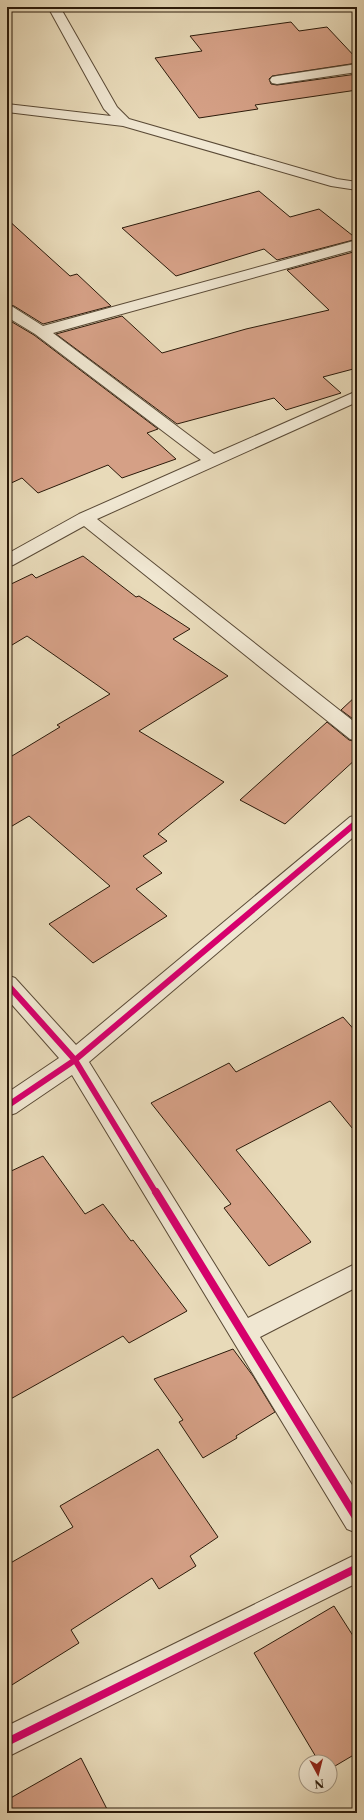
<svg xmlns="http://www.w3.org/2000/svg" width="364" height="1820" font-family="'Libre Caslon Text',serif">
  <rect width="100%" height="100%" fill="#e8dab9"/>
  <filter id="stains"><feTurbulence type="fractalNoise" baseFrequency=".005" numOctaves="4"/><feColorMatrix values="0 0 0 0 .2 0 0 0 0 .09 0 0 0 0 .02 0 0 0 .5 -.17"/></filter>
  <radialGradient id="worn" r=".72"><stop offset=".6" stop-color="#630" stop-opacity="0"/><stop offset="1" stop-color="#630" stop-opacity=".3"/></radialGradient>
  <!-- building -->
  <g fill="#d5a086" stroke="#2b1a0a">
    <path d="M291 22 299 31 327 27 357 59V63L272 76 269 79 271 84 277 85 357 74V90L255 105 258 109 199 118 155 58 202 51 190 36Z"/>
    <path d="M259 191 290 217 319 209 357 239 277 260 264 249 176 276 122 228Z"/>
    <path d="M7 219 70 276 77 274 111 306 43 324 14 306 7 304Z"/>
    <path d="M357 251V368L323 377 341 393 286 410 274 398 177 424 56 334 122 316 162 353 246 329 329 310 287 270Z"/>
    <path d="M7 319 34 335 158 429 147 433 176 459 122 478 108 465 38 493 22 478 7 485Z"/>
    <path d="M83 556 136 597 139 596 190 629 173 639 228 676 139 731 224 782 158 834 167 841 143 856 162 873 136 889 167 916 93 963 49 924 110 886 29 816 7 829V759L60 727 57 725 110 694 27 636 7 648V586L32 574 36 578Z"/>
    <path d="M357 695V722L341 710Z"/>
    <path d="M327 722 349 740 357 742V758L285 824 240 800Z"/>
    <path d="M343 1017 357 1033V1134L330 1101 236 1150 311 1242 269 1266 224 1208 231 1204 151 1103 229 1063 236 1072Z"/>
    <path d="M43 1156 85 1214 103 1204 131 1241 133 1240 187 1311 129 1343 123 1336 7 1401V1173Z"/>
    <path d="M233 1349 253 1376 275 1412 236 1436 237 1438 203 1458 179 1422 183 1420 154 1379Z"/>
    <path d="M158 1449 218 1537 190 1556 196 1566 159 1589 152 1578 71 1630 79 1643 7 1688V1565L73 1527 60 1506Z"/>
    <path d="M334 1606 357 1642V1753L330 1769V1762H319L254 1653Z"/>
    <path d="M81 1758 109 1813H7V1800Z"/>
  </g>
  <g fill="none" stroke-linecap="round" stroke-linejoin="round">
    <defs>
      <g id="minor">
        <path d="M48 7H60L117 107 129 119 337 179 357 182V190L331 186 123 126 7 112V104L111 116 104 109Z"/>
        <path d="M357 64V72L277 84 272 83 270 80 272 77 277 76Z"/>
        <path d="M357 240V249L53 333 214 454 357 391V402L97 519 357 724V741L350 739 84 526 13 565 7 567V554L79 514 201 460 35 334 7 317V305L13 307 43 326Z"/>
        <path d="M357 815V834L89 1062 248 1318 357 1263V1287L260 1337 357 1493V1533L347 1529 72 1075 16 1113 7 1116V1093L59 1058 7 999V975L15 978 76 1045 350 817Z"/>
        <path d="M357 1554V1583L7 1757V1726Z"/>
      </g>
    </defs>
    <!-- minor casing -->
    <use href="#minor" stroke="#5a4a36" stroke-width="2"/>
    <!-- minor -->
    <use href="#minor" fill="#f0e7d2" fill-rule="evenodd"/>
    <defs>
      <g id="cycleway-far1">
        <path d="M7 984 75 1060 156 1193"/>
        <path d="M7 1106 75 1060 357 822"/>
      </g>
      <g id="cycleway">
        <path d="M156 1192 357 1519"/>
        <path d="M7 1742 357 1568"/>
      </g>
    </defs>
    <!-- cycleway-far1 casing -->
    <use href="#cycleway-far1" stroke="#f0e7d2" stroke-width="8"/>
    <!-- cycleway casing -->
    <use href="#cycleway" stroke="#f0e7d2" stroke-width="10"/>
    <!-- cycleway-far1 -->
    <use href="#cycleway-far1" stroke="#d6006c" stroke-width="6"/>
    <!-- cycleway -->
    <use href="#cycleway" stroke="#d6006c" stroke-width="8"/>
  </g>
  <!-- margin -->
  <rect width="364" height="1820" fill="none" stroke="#e8dab9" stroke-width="24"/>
  <rect x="8" y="8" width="348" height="1804" fill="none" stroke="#2b1a0a" stroke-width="2"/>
  <rect x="12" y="12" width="340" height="1796" fill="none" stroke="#2b1a0a"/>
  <!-- north arrow -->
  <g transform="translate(318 1774) rotate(173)"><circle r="19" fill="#f0e7d2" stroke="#a19582"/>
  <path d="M0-3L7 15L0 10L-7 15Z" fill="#8f2418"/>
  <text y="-6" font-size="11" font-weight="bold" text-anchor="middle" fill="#2b1a0a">N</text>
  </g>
  <rect width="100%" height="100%" filter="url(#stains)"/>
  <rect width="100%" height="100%" fill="url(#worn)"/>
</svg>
